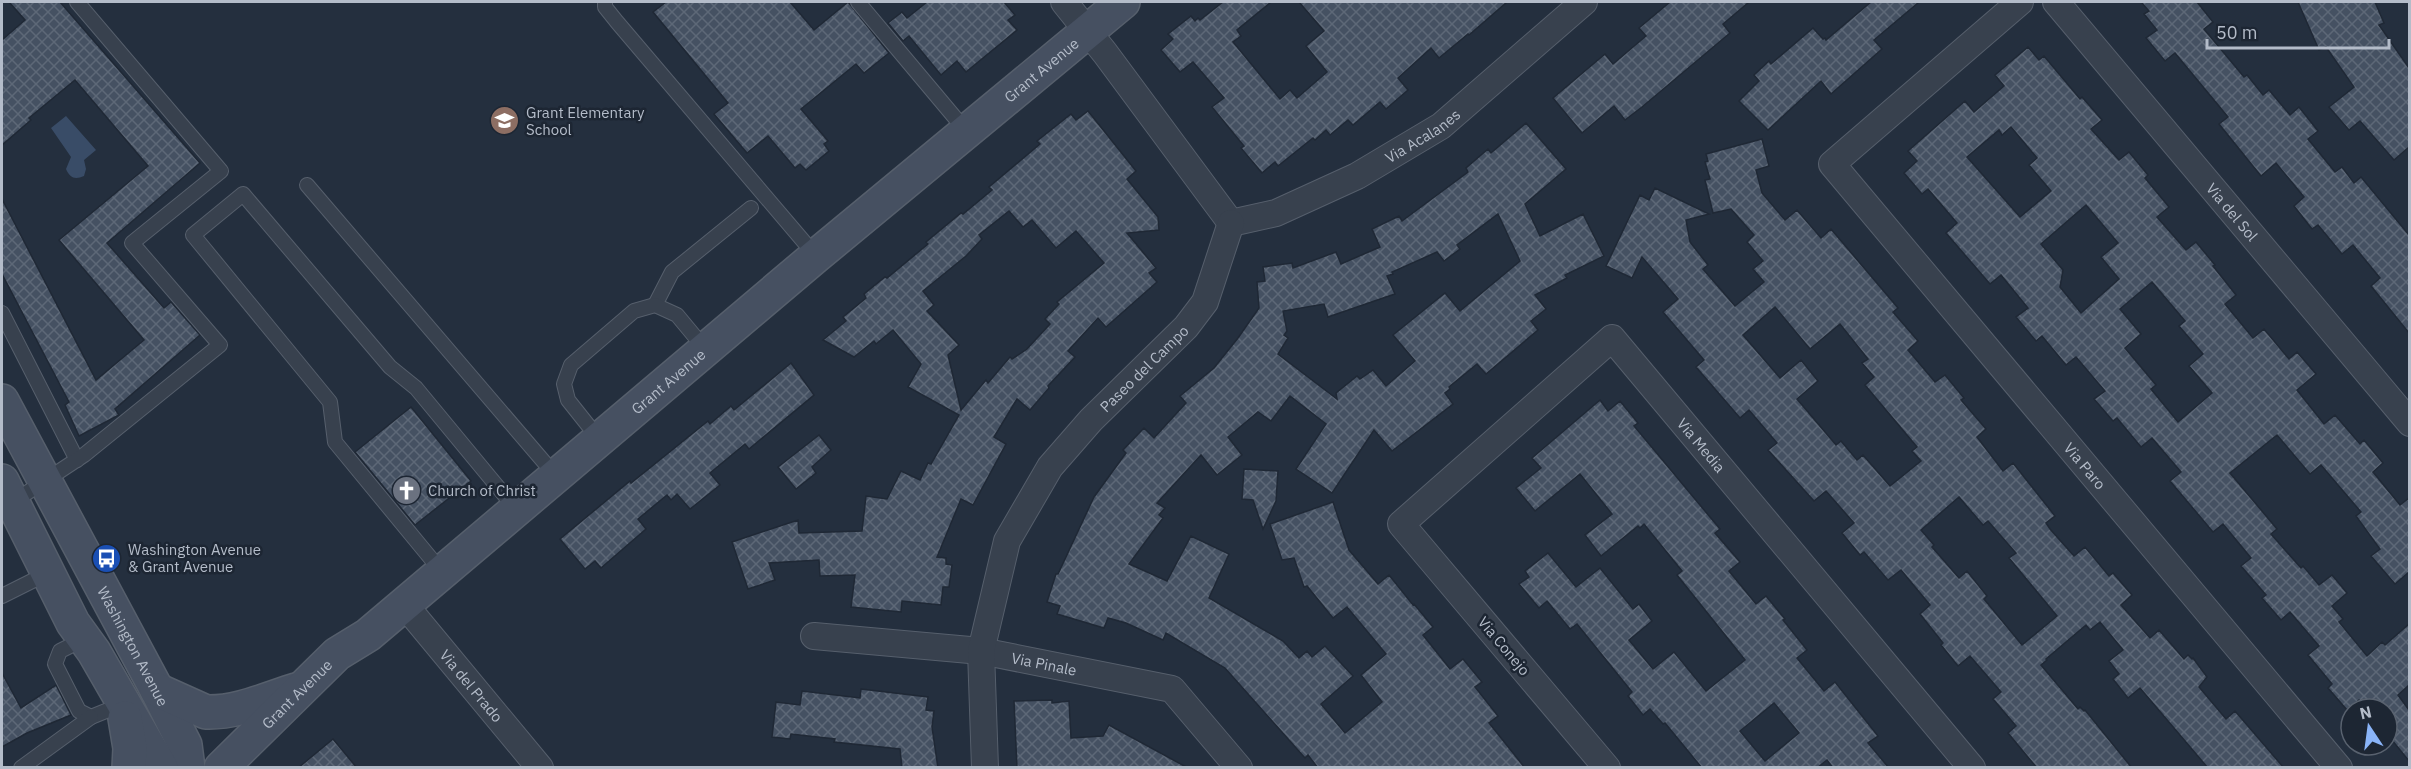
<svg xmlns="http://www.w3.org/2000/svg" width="2411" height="769" font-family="'IBM Plex Sans',sans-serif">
  <defs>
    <pattern id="building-cross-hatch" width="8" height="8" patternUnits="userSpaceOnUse" patternTransform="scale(1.5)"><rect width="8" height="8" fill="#455162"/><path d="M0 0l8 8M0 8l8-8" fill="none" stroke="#5d6877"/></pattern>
  </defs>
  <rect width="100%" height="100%" fill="#242f3e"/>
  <!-- water -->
  <path fill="#394c67" d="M66 116 96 150 84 160 86 169 84 176C75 180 70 178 66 169L71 157 51 128Z"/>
  <!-- building -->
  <g fill="url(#building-cross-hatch)" stroke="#1f2835" stroke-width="1.5" fill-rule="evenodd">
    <path d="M9 2H60L200 163 107 243 164 308 171 302 200 335 115 409 119 415 79 436 65 405 69 402 2 274V199L96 380 144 340 59 240 148 166 75 80 29 118 31 120 2 145V40L25 20Z"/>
    <path d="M666 2H790L814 30 848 2 889 53 864 73 856 64 801 109 828 141 824 144 829 151 806 170 800 164 795 168 768 136 747 153 714 114 728 103 653 12Z"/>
    <path d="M927 2H1004L1015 15 1008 20 1017 30 966 72 957 61 941 75 909 36 903 41 888 23 902 12 907 18Z"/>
    <path d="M1223 2H1271L1237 30 1241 36 1233 42 1280 99 1290 90 1297 98 1327 72 1306 46 1324 31 1299 2H1507L1469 35 1468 34 1439 58 1431 48 1398 78 1408 90 1386 109 1380 102 1353 125 1348 120 1330 135 1326 130 1315 140 1313 138 1278 166 1275 162 1262 173 1241 148 1244 146 1212 107 1224 98 1193 62 1180 72 1161 50 1173 39 1168 34 1191 16 1195 21 1198 18 1200 20Z"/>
    <path d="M1670 2H1749L1723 24 1730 33 1642 107 1625 120 1614 106 1582 133 1553 98 1605 54 1613 64 1646 36 1639 28Z"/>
    <path d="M1871 2H1919L1874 40 1882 49 1831 94 1821 81 1768 130 1739 101 1759 81 1754 75 1769 61 1771 64 1813 28 1823 39 1825 38 1826 40Z"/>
    <path d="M2141 2H2197L2213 22 2204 29 2244 77 2247 75 2263 95 2269 90 2290 115 2299 107 2318 131 2308 139 2335 172 2342 167 2354 183 2361 177 2409 235V333L2371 286 2380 278 2353 245 2342 254 2318 225 2312 229 2294 206 2304 197 2276 163 2261 176 2219 124 2228 117 2175 53 2165 61 2146 38 2157 30 2144 14 2149 11Z"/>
    <path d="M2298 2H2375L2384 23 2379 25 2409 68V147L2394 160 2360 121 2349 130 2329 107 2354 87 2326 47 2319 50Z"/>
    <path d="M2028 47 2039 60 2044 56 2080 99 2082 97 2102 120 2091 129 2119 160 2129 152 2148 175 2145 178 2169 207 2157 217 2186 250 2196 242 2215 265 2213 266 2236 295 2225 304 2253 338 2264 329 2289 359 2297 352 2316 374 2297 390 2324 424 2335 415 2360 444 2364 440 2383 463 2373 472 2400 505 2409 498V572L2395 584 2371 556 2380 549 2356 516 2361 512 2321 465 2310 474 2277 435 2230 473 2277 529 2271 534 2301 568 2303 566 2319 585 2332 575 2347 593 2332 606 2343 619 2339 622 2367 656 2382 642 2385 645 2409 624V685L2398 695 2409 710V761L2387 734V709H2367L2359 700 2347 710 2328 688 2332 684 2308 655 2319 646 2290 612 2281 620 2262 598 2266 595 2241 566 2251 558 2223 524 2213 532 2170 481 2181 472 2152 438 2141 447 2117 418 2113 421 2094 399 2105 391 2076 357 2066 365 2042 336 2036 341 2016 317 2028 308 2001 275 1990 284 1946 233 1957 223 1928 189 1922 194 1904 173 1917 161 1908 151 1965 101 1974 112 2004 86 1995 75ZM2011 127 2037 158 2029 165 2051 191 2020 217 1967 157 1999 130 2002 135ZM2086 205 2118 243 2101 257 2119 279 2081 313 2060 287 2063 270 2041 244ZM2152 282 2185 321 2179 326 2203 354 2189 366 2212 393 2178 422 2151 389 2156 385 2125 348 2141 334 2120 309Z"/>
    <path d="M1088 111 1136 171 1127 179 1158 217 1159 230 1127 233 1156 268 1149 273 1157 282 1106 327 1098 318 1068 351 1075 357 1048 386 1049 388 1030 410 1017 399 994 437 1006 444 973 505 961 499 937 557 946 558V564L952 565 949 587H943L941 605 902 601 901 612 851 607 855 575 820 576 819 560 769 563 775 580 748 589 732 542 798 520 799 533 862 531 866 496 887 499 901 471 920 480 928 463 931 464 959 415 908 387 921 364 893 330 876 344 874 341 854 357 823 340 846 321 843 317 866 298 864 294 885 277 887 278 928 244 926 242 961 213 963 214 992 190 989 187 1040 144 1037 141 1071 114 1076 120ZM1009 211 1023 227 1032 220 1056 248 1076 231 1104 263 1057 302 1059 304 1045 319 1050 324 1027 349 1012 359 1010 357 988 383 986 380 961 410 948 355 959 345 927 311 934 305 923 291 966 256 982 239 979 235Z"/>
    <path d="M1526 123 1566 169 1525 204 1540 236 1583 214 1604 256 1565 275 1567 278 1535 295 1546 309 1531 321 1538 330 1486 374 1477 364 1449 387 1450 389 1445 393 1453 404 1392 451 1374 430 1332 493 1296 469 1326 424 1290 396 1271 421 1258 412 1228 437 1242 455 1217 475 1201 455 1157 503 1165 508 1159 515 1163 518 1129 564 1167 581 1191 536 1229 554 1209 598 1283 641 1299 658 1307 651 1312 657 1325 646 1353 676 1321 704 1345 733 1382 702 1361 675 1386 654 1347 607 1333 618 1307 586 1304 587 1294 558 1282 560 1270 524 1333 502 1349 550 1378 584 1389 575 1413 605 1414 604 1433 627 1423 635 1450 669 1463 659 1482 682 1475 687 1498 716 1489 723 1525 768H1318L1308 755 1305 758 1225 668 1166 633 1163 640 1126 623 1108 618 1104 628 1057 614 1060 606 1047 602 1056 574H1058L1094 497 1126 453 1123 450 1144 428 1154 438 1186 403 1180 396 1214 368 1238 338 1259 308 1257 282 1265 281 1263 267 1292 263 1293 268 1336 252 1341 264 1380 247 1372 229 1399 216 1402 221 1468 172 1466 168 1488 149 1491 153ZM1498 214 1520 261 1460 311 1445 293 1393 335 1415 361 1386 386 1373 370 1360 379 1357 376 1336 393 1337 399 1278 354 1288 338 1284 335 1287 331 1283 311 1324 304 1328 317 1386 297 1395 294 1387 276 1393 274 1392 272 1437 252 1444 261 1460 249 1457 245Z"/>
    <path d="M1762 139 1769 166 1756 170 1762 193 1785 220 1797 210 1821 238 1831 229 1898 308 1893 312 1918 341 1908 350 1935 382 1945 375 1964 398 1961 400 1986 429 1977 437 2003 471 2013 463 2055 516 2046 523 2050 529 2074 556 2085 547 2109 576 2113 573 2132 595 2121 605 2150 638 2159 630 2184 659 2188 655 2192 659 2193 658 2207 677 2199 687 2226 719 2235 711 2284 768H2208L2140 688 2128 698 2113 679 2119 674 2109 661 2123 650 2100 622 2090 630 2086 625 2046 659 2047 660 2041 665 2078 709 2080 707 2084 711 2085 710 2132 768H2037L2008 733 2016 726 1993 699 2001 692 1970 656 1958 666 1941 645 1943 643 1920 614 1930 605 1901 570 1888 580 1864 552 1860 555 1842 533 1854 523 1826 491 1814 501 1768 450 1777 443 1749 410 1740 418 1696 367 1704 360 1663 312 1678 299 1642 257 1632 278 1606 266 1640 195 1649 200 1655 188 1709 214 1686 220 1690 242 1708 265 1703 269 1735 306 1764 282 1753 269 1763 261 1747 242 1754 235 1731 209 1713 213 1705 180 1710 179 1705 162 1708 161 1706 154ZM1775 307 1810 349 1840 324 1868 359 1862 363 1874 377 1865 385 1917 447 1912 451 1921 461 1890 486 1863 455 1857 460 1841 441 1836 445 1797 399 1818 381 1801 360 1780 378 1743 335ZM1959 497 1983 525 1988 521 2016 553 2009 558 2057 616 2022 645 1984 599 1987 596 1967 571 1959 578 1932 547 1934 545 1921 530Z"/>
    <path d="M791 363 814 395 749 449 745 444 710 473 720 485 690 509 677 494 671 500 667 495 638 519 646 529 601 568 595 561 585 569 560 539 630 481 631 483 708 421 710 424 731 406 734 410Z"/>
    <path d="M1600 400 1608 411 1620 401 1638 423 1634 426 1720 529 1715 533 1740 562 1729 571 1756 604 1766 596 1785 619 1783 620 1807 650 1797 658 1824 691 1835 682 1878 736 1868 743 1889 768H1833L1827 760 1817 768H1702L1665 723 1663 724 1650 709 1643 715 1628 696 1632 692 1577 624 1570 629 1547 601 1539 608 1519 584 1529 577 1525 571 1548 553 1576 587 1600 568 1633 609 1639 604 1652 621 1629 640 1653 669 1674 652 1706 691 1745 660 1677 575 1682 571 1644 524 1640 528 1638 526 1601 556 1585 535 1612 514 1580 474 1535 511 1516 488 1541 468 1532 458ZM1774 703 1799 733 1765 761 1740 731Z"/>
    <path d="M411 407 471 481 415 525 355 452Z"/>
    <path d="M819 435 831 450 812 467 816 473 796 489 778 467Z"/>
    <path d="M1244 469 1278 471 1276 501 1263 529 1253 500 1242 499Z"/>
    <path d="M2 673 21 708 56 685 71 715 27 733 2 747Z"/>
    <path d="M861 689 928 697 926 710 934 711 932 727 938 768H902L900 749 834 742 835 739 791 734 790 739 772 737 776 702 800 705 802 691 860 698Z"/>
    <path d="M1052 700V703L1069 701 1071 738 1103 736 1109 725 1188 768H1017L1014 701Z"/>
    <path d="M333 739 357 768H298Z"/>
  </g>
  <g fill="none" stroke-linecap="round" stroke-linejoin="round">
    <defs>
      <g id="service">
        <path d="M605 2V7L617 22 816 256"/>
        <path d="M858 2 967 132"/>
        <path d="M307 185 556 476"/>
        <path d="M655 305 672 272 751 208"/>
        <path d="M2 313 77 460"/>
        <path d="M599 439 568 400 564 384 571 365 634 311 655 305 677 315 706 350"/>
        <path d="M13 502 84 455 220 345 132 243 221 171 77 2"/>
        <path d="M442 572 335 442 330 402 193 235 243 194 390 367 416 388 516 509"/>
        <path d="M2 596 48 573"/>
        <path d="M84 639 60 651 55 664 79 711 91 717 123 704"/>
        <path d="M21 768 91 717"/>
      </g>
      <g id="minor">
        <path d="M1064 2 1105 53 1231 223"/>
        <path id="s1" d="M2020 2 1832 164 2339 768"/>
        <path id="s2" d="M2056 2 2410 423"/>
        <path id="s3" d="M1231 223 1276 213 1357 176 1441 126 1584 2"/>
        <path id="s4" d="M404 604 540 768"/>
        <path id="s5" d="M814 636 981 651 1172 689 1239 768"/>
        <path id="s6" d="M985 768 981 651 1007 541 1050 467 1091 420 1186 327 1205 302 1231 223"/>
        <path id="s7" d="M1607 768 1401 524 1612 338 1972 768"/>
      </g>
      <g id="secondary">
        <path id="s8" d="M2 401 157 690 185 745 188 768"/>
        <path d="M2 481 73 623 94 652 161 768"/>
        <path d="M157 690 206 712C237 713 267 699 296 690"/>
        <path d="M125 718 130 748 129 768"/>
        <path id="s9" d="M221 768 337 654 368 635 816 256 1123 2"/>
      </g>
    </defs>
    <!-- service casing -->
    <use href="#service" stroke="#565f6c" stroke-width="16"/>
    <!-- minor casing -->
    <use href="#minor" stroke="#565f6c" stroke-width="28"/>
    <!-- secondary casing -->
    <use href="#secondary" stroke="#565f6c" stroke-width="36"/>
    <!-- service -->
    <use href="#service" stroke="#38414e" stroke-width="14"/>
    <!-- minor -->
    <use href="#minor" stroke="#38414e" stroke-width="26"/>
    <!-- secondary -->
    <use href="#secondary" stroke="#465061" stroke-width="33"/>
  </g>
  <!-- icons -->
  <defs>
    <symbol id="school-disc" viewBox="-11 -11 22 22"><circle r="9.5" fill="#8d6e63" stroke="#1d2633"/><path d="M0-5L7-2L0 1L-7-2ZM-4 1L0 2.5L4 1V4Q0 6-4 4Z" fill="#fff"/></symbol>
    <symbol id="church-disc" viewBox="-11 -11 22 22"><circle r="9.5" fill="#6b7280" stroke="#1d2633"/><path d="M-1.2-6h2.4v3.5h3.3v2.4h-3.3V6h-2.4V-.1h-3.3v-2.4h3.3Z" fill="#fff"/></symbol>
    <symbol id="bus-disc" viewBox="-11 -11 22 22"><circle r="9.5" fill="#1a4fb4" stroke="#1d2633"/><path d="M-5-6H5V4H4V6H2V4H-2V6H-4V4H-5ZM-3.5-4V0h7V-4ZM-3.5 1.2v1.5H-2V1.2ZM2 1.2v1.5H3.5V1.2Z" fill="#fff"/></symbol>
  </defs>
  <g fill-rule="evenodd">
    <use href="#school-disc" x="488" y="104" width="33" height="33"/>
    <use href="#church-disc" x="390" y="474" width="33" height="33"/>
    <use href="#bus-disc" x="90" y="542" width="33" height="33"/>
  </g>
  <g text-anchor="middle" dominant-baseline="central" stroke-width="5" stroke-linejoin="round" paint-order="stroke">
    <!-- street labels -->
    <g font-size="15" fill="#b4bcc9" stroke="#1d2633">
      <text stroke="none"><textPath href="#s9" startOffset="1078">Grant Avenue</textPath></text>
      <text stroke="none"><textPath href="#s3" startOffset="212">Via Acalanes</textPath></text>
      <text stroke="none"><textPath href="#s2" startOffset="274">Via del Sol</textPath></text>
      <text stroke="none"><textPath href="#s6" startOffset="452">Paseo del Campo</textPath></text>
      <text stroke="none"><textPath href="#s9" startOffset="592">Grant Avenue</textPath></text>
      <text stroke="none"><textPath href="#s7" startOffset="740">Via Media</textPath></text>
      <text stroke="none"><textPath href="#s1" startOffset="642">Via Paro</textPath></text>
      <text stroke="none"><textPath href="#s8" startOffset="278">Washington Avenue</textPath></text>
      <text transform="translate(1504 646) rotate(50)">Via Conejo</text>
      <text stroke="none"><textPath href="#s5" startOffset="232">Via Pinale</textPath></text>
      <text stroke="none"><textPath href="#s4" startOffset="106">Via del Prado</textPath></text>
      <text stroke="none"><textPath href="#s9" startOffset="106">Grant Avenue</textPath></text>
    </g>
    <!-- poi labels -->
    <g font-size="15" fill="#b4bcc9" stroke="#1d2633" text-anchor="start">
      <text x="526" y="112">Grant Elementary<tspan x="526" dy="17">School</tspan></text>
      <text x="428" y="490">Church of Christ</text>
      <text x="128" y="549">Washington Avenue<tspan x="128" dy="17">&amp; Grant Avenue</tspan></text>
    </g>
  </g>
  <!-- border -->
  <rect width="2411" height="769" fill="none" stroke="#b4bcc9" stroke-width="6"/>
  <!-- north arrow -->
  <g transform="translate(2369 727) rotate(347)"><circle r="28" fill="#1d2633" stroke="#59626f" stroke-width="1.5"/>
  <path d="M0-4.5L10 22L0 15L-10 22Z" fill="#8ab4f8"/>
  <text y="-9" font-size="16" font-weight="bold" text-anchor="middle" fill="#b4bcc9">N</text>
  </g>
  <!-- scale -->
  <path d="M2207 39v9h182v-9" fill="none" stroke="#b4bcc9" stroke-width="3"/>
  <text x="2216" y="39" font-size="18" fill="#b4bcc9" stroke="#1d2633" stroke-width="4.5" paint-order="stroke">50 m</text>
</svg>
